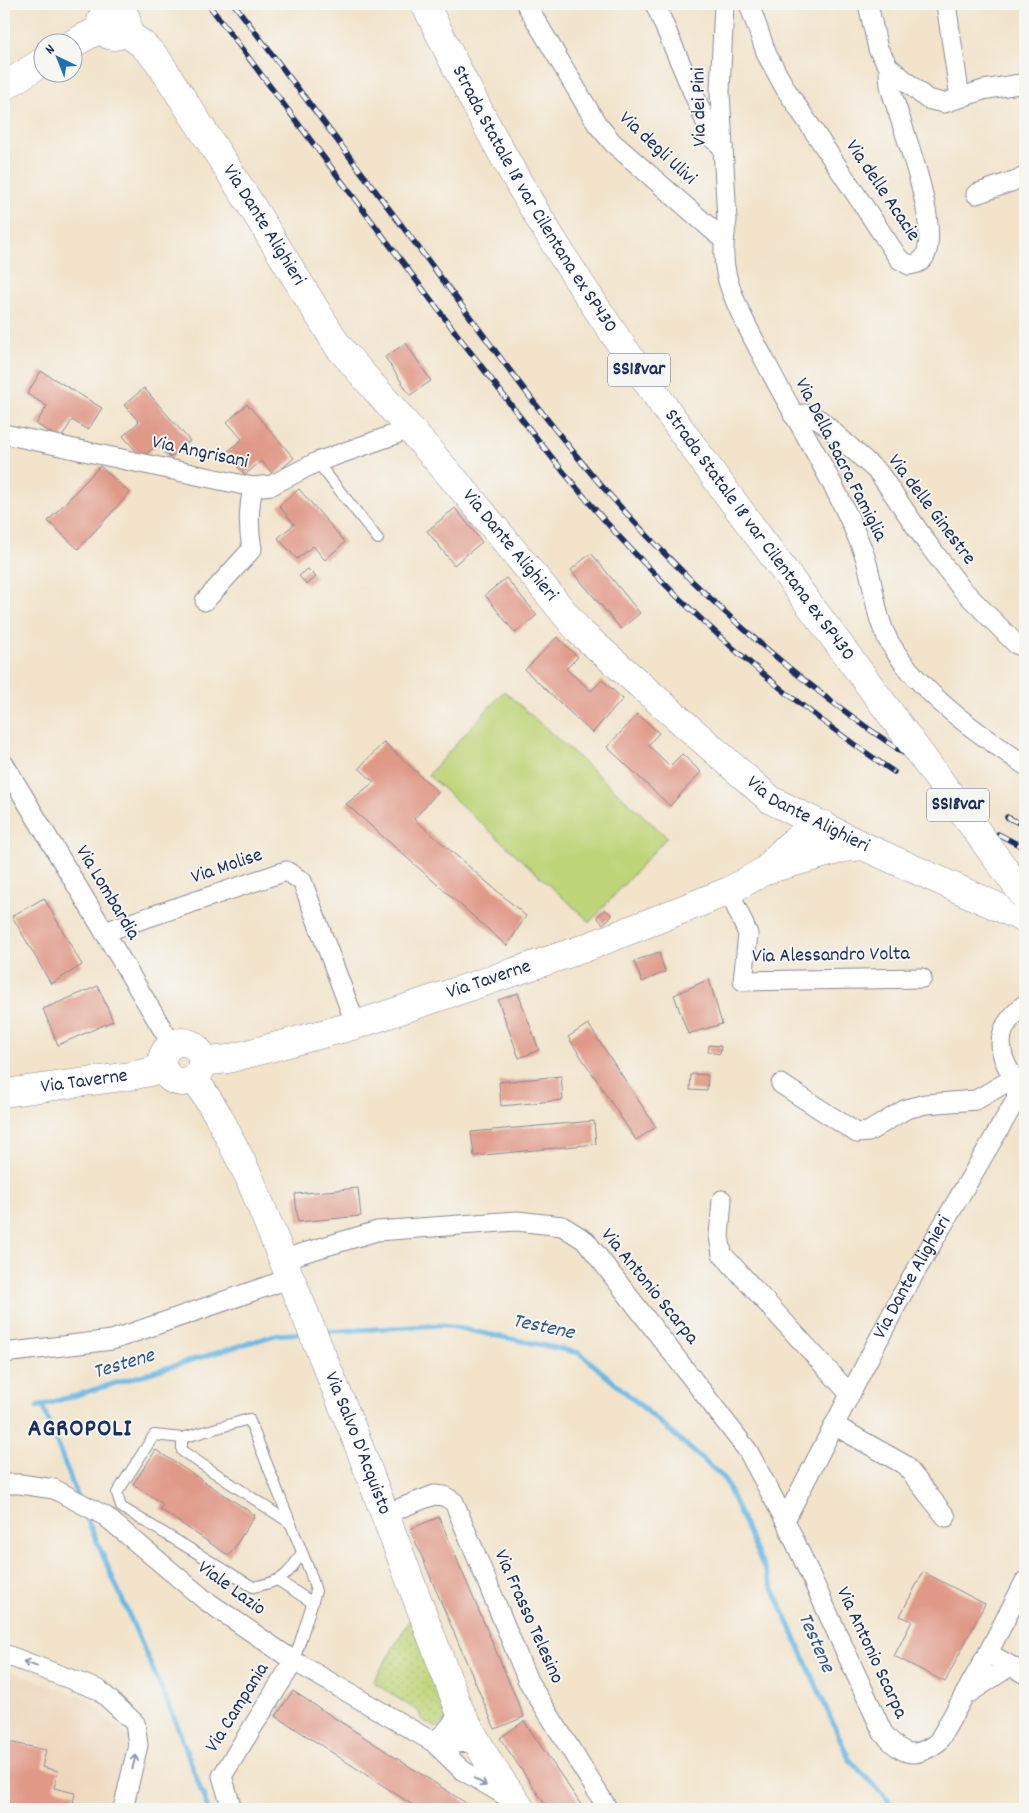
<svg xmlns="http://www.w3.org/2000/svg" width="1029" height="1813" font-family="Dekko,sans-serif">
  <defs>
    <pattern id="park-dots" width="8" height="8" patternUnits="userSpaceOnUse" patternTransform="scale(1.25)"><rect width="8" height="8" fill="#bed478"/><path d="M2 2h.1M6 6h.1" fill="none" stroke="#a3b66a" stroke-width="1.8" stroke-linecap="round"/></pattern>
  </defs>
  <rect width="100%" height="100%" fill="#f6f6f2"/>
  <filter id="ink" filterUnits="userSpaceOnUse"><feTurbulence type="fractalNoise" baseFrequency=".02" numOctaves="2"/><feDisplacementMap in="SourceGraphic" scale="10" xChannelSelector="R" yChannelSelector="G"/><feConvolveMatrix kernelMatrix="1 2 1 2 8 2 1 2 1" color-interpolation-filters="sRGB"/></filter>
  <filter id="wash" filterUnits="userSpaceOnUse"><feTurbulence type="fractalNoise" baseFrequency=".0096" numOctaves="4" result="noise"/><feDisplacementMap in="SourceGraphic" scale="20" xChannelSelector="R" yChannelSelector="G"/><feGaussianBlur stdDeviation="1.12" result="paint"/><feColorMatrix in="noise" values="0 0 0 0 0 0 0 0 0 0 0 0 0 0 0 0 0 1.4 0 .05"/><feComposite in="paint" operator="in"/></filter>
  <g filter="url(#wash)">
    <rect width="100%" height="100%" fill="#f2e3ca"/>
    <!-- built -->
    <path fill="#eed6bb" d="M4 1668 89 1700 129 1740 113 1809H4Z"/>
    <!-- grass -->
    <path fill="#bed478" stroke="#6c826b" d="M504 691 667 837 590 922 428 775Z"/>
    <!-- park -->
    <path fill="url(#park-dots)" stroke="#6c826b" d="M412 1616 452 1708 447 1719 436 1728 421 1719 419 1712 373 1682Z"/>
    <g fill="none" stroke-linecap="round" stroke-linejoin="round">
      <!-- stream -->
      <g stroke="#69b8e4" stroke-width="5">
        <path d="M321 1332 444 1325 580 1353 724 1478 849 1759 896 1809"/>
        <path d="M37 1407 275 1335 305 1333"/>
        <path d="M43 1407 77 1495"/>
        <path d="M83 1510 175 1720 208 1809"/>
      </g>
    </g>
    <g id="blocks">
      <!-- building -->
      <g fill="#e09887">
        <path d="M406 343 431 381 410 395 385 357Z"/>
        <path d="M41 371 102 408 88 430 72 420 61 439 36 424 47 406 27 394Z"/>
        <path d="M144 388 190 441 170 458 158 444 142 458 123 436 139 422 124 405Z"/>
        <path d="M247 404 294 458 274 475 261 461 245 475 226 453 242 439 227 422Z"/>
        <path d="M100 466 130 493 78 549 48 521Z"/>
        <path d="M299 489 345 542 325 560 313 546 297 559 278 538 294 524 279 506Z"/>
        <path d="M455 508 482 542 454 565 427 531Z"/>
        <path d="M591 553 640 613 621 629 571 570Z"/>
        <path d="M308 569 316 577 307 585 299 576Z"/>
        <path d="M506 578 537 615 515 633 485 595Z"/>
        <path d="M557 637 578 657 566 669 591 691 602 680 623 699 592 733 525 670Z"/>
        <path d="M638 714 659 733 648 745 670 766 682 754 701 772 670 806 607 747Z"/>
        <path d="M384 742 438 792 414 819 526 916 507 946 346 804 374 782 359 768Z"/>
        <path d="M44 898 82 965 51 984 12 916Z"/>
        <path d="M605 909 612 916 603 924 597 917Z"/>
        <path d="M659 952 665 972 642 982 634 961Z"/>
        <path d="M709 979 722 1024 688 1034 674 995Z"/>
        <path d="M98 986 113 1021 58 1045 43 1009Z"/>
        <path d="M518 993 539 1050 519 1058 498 1000Z"/>
        <path d="M588 1024 656 1127 636 1140 568 1037Z"/>
        <path d="M709 1045 721 1046 720 1054 708 1052Z"/>
        <path d="M691 1074 708 1075 707 1091 690 1090Z"/>
        <path d="M561 1076 563 1100 501 1106 499 1082Z"/>
        <path d="M594 1121 596 1144 474 1156 471 1132Z"/>
        <path d="M358 1188 361 1216 298 1222 295 1194Z"/>
        <path d="M156 1450 255 1515 229 1556 160 1509 163 1504 133 1484Z"/>
        <path d="M439 1517 524 1717 495 1729 410 1529Z"/>
        <path d="M923 1572 985 1604 945 1682 894 1656 912 1621 900 1616Z"/>
        <path d="M293 1691 475 1809H419L276 1716Z"/>
        <path d="M524 1721 584 1809H548L500 1738Z"/>
        <path d="M4 1741 46 1750 42 1767 58 1771 54 1788 75 1793 73 1804 91 1809H4Z"/>
      </g>
    </g>
  </g>
  <g filter="url(#ink)">
    <use href="#blocks" fill-opacity="0" stroke="#868994" stroke-width="1"/>
    <g fill="none" stroke-linecap="round" stroke-linejoin="round">
      <defs>
        <g id="lane">
          <path d="M317 462 378 539"/>
          <path d="M182 1438V1451L290 1523"/>
          <path d="M279 1581 313 1603"/>
          <path d="M294 1661 316 1591 310 1572 249 1419 182 1438 154 1435 117 1493 121 1507 253 1587C282 1581 287 1578 302 1552"/>
        </g>
        <g id="street">
          <path d="M101 4 107 11"/>
          <path d="M526 4 597 124 613 143 724 240"/>
          <path d="M655 4 713 139 723 147"/>
          <path d="M724 4 720 92 727 220C724 237 722 255 726 273 732 300 751 334 764 359 797 423 837 484 863 551 875 581 873 616 891 645 923 696 976 732 1025 765"/>
          <path d="M749 4 767 55 785 88 899 259 909 265C916 264 921 263 925 256 941 224 901 125 891 90 889 83 889 75 889 67"/>
          <path d="M868 4 878 49 889 67 927 99 944 103 983 90 1025 83"/>
          <path d="M946 4 960 98"/>
          <path d="M976 194 1025 177"/>
          <path d="M793 415 806 414 820 420 879 473 927 543 961 588 1016 644 1025 647"/>
          <path d="M4 434 253 487 272 485 317 462 410 429"/>
          <path d="M205 601 252 549C248 527 248 509 253 487"/>
          <path d="M4 764 172 1045"/>
          <path d="M729 891 748 934 743 981 922 978"/>
          <path d="M104 932 286 871 302 881 356 1025"/>
          <path d="M781 1084 857 1133 868 1132 906 1109 926 1104 976 1100 1014 1078"/>
          <path d="M722 1200 719 1236 722 1254 850 1394"/>
          <path d="M283 1259 377 1231 517 1221 562 1226 586 1241 748 1451 785 1520 883 1733C902 1755 914 1760 938 1742L988 1653"/>
          <path d="M4 1353 112 1340 291 1278"/>
          <path d="M834 1425 905 1465 946 1517"/>
          <path d="M4 1484H20L54 1489 105 1516 205 1600 294 1661 433 1742 462 1770 511 1799"/>
          <path d="M385 1514 434 1495 444 1496 454 1502 528 1681 608 1809"/>
          <path id="s1" d="M785 1520 900 1298 1016 1100C1019 1082 1013 1079 1006 1064 994 1037 1005 1021 1025 1004"/>
          <path d="M1025 1581 988 1653 1025 1674"/>
          <path d="M4 1654 99 1690 135 1723 138 1745 123 1809"/>
          <path d="M969 1693 1010 1666"/>
          <path d="M433 1742C447 1732 453 1725 459 1709"/>
          <path d="M433 1742 457 1743 476 1741"/>
          <path d="M232 1809 222 1776 294 1661"/>
        </g>
        <g id="secondary">
          <circle cx="114" cy="23" r="13"/>
          <path id="s2" d="M124 31 142 44 157 59 251 205 338 346 470 498 580 632 771 800 863 846 1025 919"/>
          <path d="M72 44 102 28"/>
          <path d="M4 87 42 62"/>
          <path d="M766 870C784 848 797 835 824 825"/>
          <circle cx="182" cy="1062" r="20"/>
          <path id="s3" d="M202 1062 228 1059 356 1025 585 948 729 891 766 870 844 848 863 846"/>
          <path id="s4" d="M194 1078 218 1115 249 1177 355 1436 459 1709 489 1763 521 1809"/>
          <path id="s5" d="M4 1093 130 1076 164 1069"/>
        </g>
        <g id="highway">
          <path id="s6" d="M425 4C468 93 515 182 569 266 668 420 781 565 890 713"/>
        </g>
      </defs>
      <!-- lane casing -->
      <use href="#lane" stroke="#868994" stroke-width="12"/>
      <!-- street casing -->
      <use href="#street" stroke="#868994" stroke-width="21"/>
      <!-- secondary casing -->
      <use href="#secondary" stroke="#868994" stroke-width="29"/>
      <!-- highway casing -->
      <use href="#highway" stroke="#868994" stroke-width="29"/>
      <!-- lane -->
      <use href="#lane" stroke="#fff" stroke-width="10"/>
      <!-- street -->
      <use href="#street" stroke="#fff" stroke-width="19"/>
      <!-- secondary -->
      <use href="#secondary" stroke="#fff" stroke-width="28"/>
      <!-- highway -->
      <use href="#highway" stroke="#fff" stroke-width="28"/>
      <defs>
        <g id="rail">
          <path d="M208 4C293 116 377 229 462 341 521 418 579 497 647 566 722 644 805 712 894 772"/>
          <path d="M234 4C297 88 361 171 424 255 482 332 538 412 601 485 691 588 792 678 905 754"/>
          <path d="M1007 817 1025 826"/>
          <path d="M998 834 1025 848"/>
        </g>
      </defs>
      <!-- rail casing -->
      <use href="#rail" stroke="#1b2f5e" stroke-width="5.5"/>
      <!-- rail -->
      <use href="#rail" stroke="#f6f6f2" stroke-width="4" stroke-dasharray="11" stroke-linecap="butt"/>
      <defs>
        <path id="highway-bridge" d="M890 713 1025 897"/>
      </defs>
      <!-- highway-bridge casing -->
      <use href="#highway-bridge" stroke="#868994" stroke-width="29" stroke-linecap="butt"/>
      <!-- highway-bridge -->
      <use href="#highway-bridge" stroke="#fff" stroke-width="28"/>
    </g>
    <!-- one-way arrows -->
    <defs><path id="oneway-shaft" d="M-6 0H5M1.5-3L5.5 0L1.5 3" fill="none" stroke-width="1.6" stroke-linecap="round" stroke-linejoin="round" transform="scale(1.25)"/></defs>
    <g stroke="#8d97ae">
      <use href="#oneway-shaft" transform="translate(30 1664) rotate(-159)"/>
      <use href="#oneway-shaft" transform="translate(134 1762) rotate(-77)"/>
      <use href="#oneway-shaft" transform="translate(480 1782) rotate(32)"/>
    </g>
  </g>
  <g text-anchor="middle" dominant-baseline="central" stroke-width="4" stroke-linejoin="round" paint-order="stroke">
    <!-- shield labels -->
    <g fill="#f6f6f2" stroke="#5d6b8a" stroke-width="1">
      <rect x="608" y="353.5" width="62" height="33" rx="4"/>
      <rect x="927" y="788.5" width="62" height="33" rx="4"/>
    </g>
    <g font-size="19" font-weight="bold" fill="#1b2f5e">
      <text x="639" y="370">SS18var</text>
      <text x="958" y="805">SS18var</text>
    </g>
    <!-- street labels -->
    <g font-size="20" fill="#1b2f5e" stroke="#f6f6f2">
      <text transform="translate(700 107) rotate(-91)">Via dei Pini</text>
      <text transform="translate(657 149) rotate(43)">Via degli Ulivi</text>
      <text transform="translate(882 191) rotate(56)">Via delle Acacie</text>
      <text stroke="none"><textPath href="#s6" startOffset="224">Strada Statale 18 var Cilentana ex SP430</textPath></text>
      <text stroke="none"><textPath href="#s2" startOffset="241">Via Dante Alighieri</textPath></text>
      <text transform="translate(200 453) rotate(12)">Via Angrisani</text>
      <text transform="translate(840 460) rotate(63)">Via Della Sacra Famiglia</text>
      <text transform="translate(931 510) rotate(53)">Via delle Ginestre</text>
      <text stroke="none"><textPath href="#s6" startOffset="629">Strada Statale 18 var Cilentana ex SP430</textPath></text>
      <text stroke="none"><textPath href="#s2" startOffset="646">Via Dante Alighieri</textPath></text>
      <text stroke="none"><textPath href="#s2" startOffset="1051">Via Dante Alighieri</textPath></text>
      <text transform="translate(227 867) rotate(-19)">Via Molise</text>
      <text transform="translate(107 893) rotate(59)">Via Lombardia</text>
      <text transform="translate(831 956) rotate(-1)">Via Alessandro Volta</text>
      <text stroke="none"><textPath href="#s3" startOffset="299">Via Taverne</textPath></text>
      <text stroke="none"><textPath href="#s5" startOffset="81">Via Taverne</textPath></text>
      <text stroke="none"><textPath href="#s1" startOffset="274">Via Dante Alighieri</textPath></text>
      <text transform="translate(649 1287) rotate(51)">Via Antonio Scarpa</text>
      <text stroke="none"><textPath href="#s4" startOffset="401">Via Salvo D'Acquisto</textPath></text>
      <text transform="translate(231 1589) rotate(36)">Viale Lazio</text>
      <text transform="translate(528 1617) rotate(66)">Via Frasso Telesino</text>
      <text transform="translate(871 1653) rotate(65)">Via Antonio Scarpa</text>
      <text transform="translate(238 1708) rotate(-58)">Via Campania</text>
    </g>
    <!-- water labels -->
    <g font-size="21" font-style="italic" fill="#325886" stroke="#f6f6f2">
      <text transform="translate(543 1328) rotate(12)">Testene</text>
      <text transform="translate(124 1365) rotate(-17)">Testene</text>
      <text transform="translate(815 1643) rotate(66)">Testene</text>
    </g>
    <!-- district labels -->
    <g font-size="25" font-weight="bold" letter-spacing="1" fill="#1b2f5e" stroke="#f6f6f2">
      <text x="80" y="1430">AGROPOLI</text>
    </g>
  </g>
  <!-- margin -->
  <rect width="1029" height="1813" fill="none" stroke="#f6f6f2" stroke-width="20"/>
  <!-- north arrow -->
  <g transform="translate(58 58) rotate(317)"><circle r="24" fill="#f6f6f2" stroke="#9ea6b7"/>
  <path d="M0-4L9 19L0 12L-9 19Z" fill="#1f6fb2"/>
  <text y="-8" font-size="14" font-weight="bold" text-anchor="middle" fill="#1b2f5e">N</text>
  </g>
</svg>
